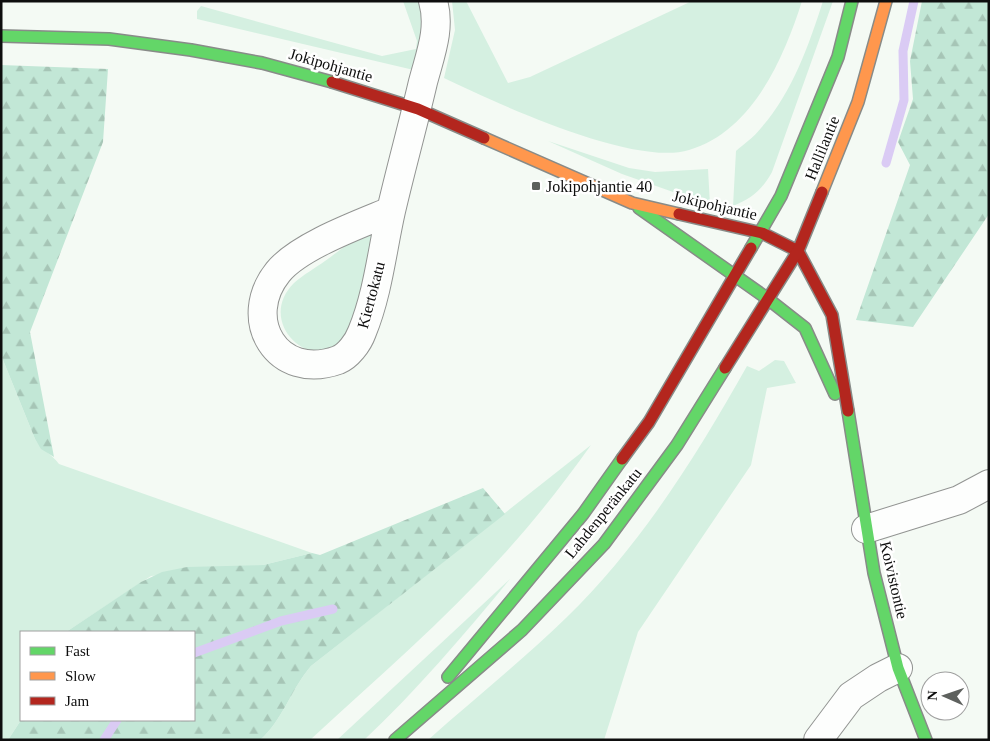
<svg xmlns="http://www.w3.org/2000/svg" width="990" height="741" font-family="'Times New Roman',serif">
  <defs>
    <pattern id="forest-firs" width="22" height="20" patternUnits="userSpaceOnUse" patternTransform="scale(1.25)"><rect width="22" height="20" fill="#c2e7d6"/><path d="M5 1l3.5 6h-7zM16 11l3.5 6h-7z" fill="#a6c5b6"/></pattern>
  </defs>
  <rect width="100%" height="100%" fill="#f4faf4"/>
  <!-- grass -->
  <g fill="#d5f0e1">
    <path d="M403 1H423L425 13 418 71 197 19V11L201 6 382 56 416 49 417 41Z"/>
    <path d="M452 1H466L508 83 530 77 692 1H802C784 58 752 132 689 150 634 167 496 103 444 78L455 30Z"/>
    <path d="M823 1H833L772 172C762 190 752 198 733 206L736 151C744 144 754 137 761 128 792 93 809 45 823 1Z"/>
    <path d="M548 141 629 168 655 172 708 169 710 205 622 174Z"/>
    <path d="M370 233 375 238C369 262 363 285 356 308 354 316 353 327 349 334 320 381 252 325 294 283 303 275 315 268 325 261 338 252 354 237 370 233Z"/>
    <path d="M1 355 35 439C41 450 52 454 59 464L312 553 263 565 151 576 66 632H21V720L8 740H1Z"/>
    <path d="M775 360 784 361 796 383 767 388 751 465 638 632 604 740H428C474 699 523 660 567 617 641 545 697 455 747 366L759 371Z"/>
    <path d="M591 445C564 483 535 520 503 555 444 621 375 680 310 740H260C283 720 291 689 311 666Z"/>
    <path d="M510 579C464 635 417 690 364 740H337Z"/>
  </g>
  <!-- forest -->
  <g fill="url(#forest-firs)">
    <path d="M922 1H989V214L913 327 856 320 910 165 898 142 913 99 910 61Z"/>
    <path d="M1 65 108 69 103 142 30 332 54 457 41 449 35 439 1 355Z"/>
    <path d="M483 488 505 514 311 666C291 689 283 720 260 740H8L21 720H194V632H66L141 582 162 572 187 567 263 565 312 553 320 555Z"/>
  </g>
  <g fill="none" stroke-linecap="round" stroke-linejoin="round">
    <!-- stream -->
    <g stroke="#dacbf4" stroke-width="9">
      <path d="M886 163 904 100 903 51 914 1"/>
      <path d="M194 653 281 621 333 609"/>
      <path d="M104 740 117 720"/>
    </g>
    <defs>
      <g id="street">
        <path d="M391 211C360 224 299 246 278 272 240 319 277 382 338 360 348 356 358 343 362 332 378 293 382 251 391 211 401 168 413 125 423 82 430 55 441 29 433 1"/>
        <path d="M866 529 959 500 989 484"/>
        <path d="M818 740 851 696 878 678 898 668"/>
      </g>
      <g id="fast">
        <path d="M1 36 109 39 191 50 262 63 332 82"/>
        <path d="M639 208 768 299 805 328 835 394"/>
        <path d="M751 248 781 196 838 57 852 1"/>
        <path d="M848 411 874 573 898 668 926 740"/>
        <path d="M448 677 583 514 622 459"/>
        <path d="M395 740 522 630 604 544 677 445 725 368"/>
      </g>
      <g id="slow">
        <path d="M484 138 632 203 679 214"/>
        <path d="M822 192 858 102 886 1"/>
      </g>
      <g id="jam">
        <path d="M332 82 418 109 484 138"/>
        <path d="M679 214 762 233 798 251 832 315 848 411"/>
        <path d="M725 368 798 251 822 192"/>
        <path d="M622 459 649 422 751 248"/>
      </g>
    </defs>
    <!-- street casing -->
    <use href="#street" stroke="#929492" stroke-width="30"/>
    <!-- fast casing -->
    <use href="#fast" stroke="#888b88" stroke-width="14"/>
    <!-- slow casing -->
    <use href="#slow" stroke="#888b88" stroke-width="14"/>
    <!-- jam casing -->
    <use href="#jam" stroke="#888b88" stroke-width="14"/>
    <!-- street -->
    <use href="#street" stroke="#fdfefd" stroke-width="28"/>
    <!-- fast -->
    <use href="#fast" stroke="#63d668" stroke-width="11"/>
    <!-- slow -->
    <use href="#slow" stroke="#ff974d" stroke-width="11"/>
    <!-- jam -->
    <use href="#jam" stroke="#b3261e" stroke-width="11"/>
  </g>
  <!-- markers -->
  <rect fill="#5e615e" stroke="#fff" stroke-width="2" x="531" y="181" width="10" height="10" rx="2.5"/>
  <g text-anchor="middle" dominant-baseline="central" stroke-width="5" stroke-linejoin="round" paint-order="stroke">
    <!-- street labels -->
    <g font-size="16" fill="#0e0e0e" stroke="#fff">
      <text transform="translate(331 65) rotate(16)">Jokipohjantie</text>
      <text transform="translate(822 148) rotate(-68)">Hallilantie</text>
      <text transform="translate(715 205) rotate(13)">Jokipohjantie</text>
      <text transform="translate(371 295) rotate(-75)">Kiertokatu</text>
      <text transform="translate(603 513) rotate(-51)">Lahdenperänkatu</text>
      <text transform="translate(894 580) rotate(77)">Koivistontie</text>
    </g>
    <!-- poi labels -->
    <g font-size="16" fill="#0e0e0e" stroke="#fff" text-anchor="start">
      <text x="546" y="186">Jokipohjantie 40</text>
    </g>
  </g>
  <!-- border -->
  <rect width="990" height="741" fill="none" stroke="#0e0e0e" stroke-width="5"/>
  <!-- legend -->
  <rect x="20" y="631" width="175" height="90" fill="#ffffff" stroke="#9f9f9f"/>
  <rect x="30" y="647" width="25" height="8" fill="#63d668" stroke="#9f9f9f"/>
  <text x="65" y="656" font-size="15" fill="#0e0e0e">Fast</text>
  <rect x="30" y="672" width="25" height="8" fill="#ff974d" stroke="#9f9f9f"/>
  <text x="65" y="681" font-size="15" fill="#0e0e0e">Slow</text>
  <rect x="30" y="697" width="25" height="8" fill="#b3261e" stroke="#9f9f9f"/>
  <text x="65" y="706" font-size="15" fill="#0e0e0e">Jam</text>
  <!-- north arrow -->
  <g transform="translate(945 696) rotate(272)"><circle r="24" fill="#ffffff" stroke="#9f9f9f"/>
  <path d="M0-4L9 19L0 12L-9 19Z" fill="#5e615e"/>
  <text y="-8" font-size="14" font-weight="bold" text-anchor="middle" fill="#0e0e0e">N</text>
  </g>
</svg>
